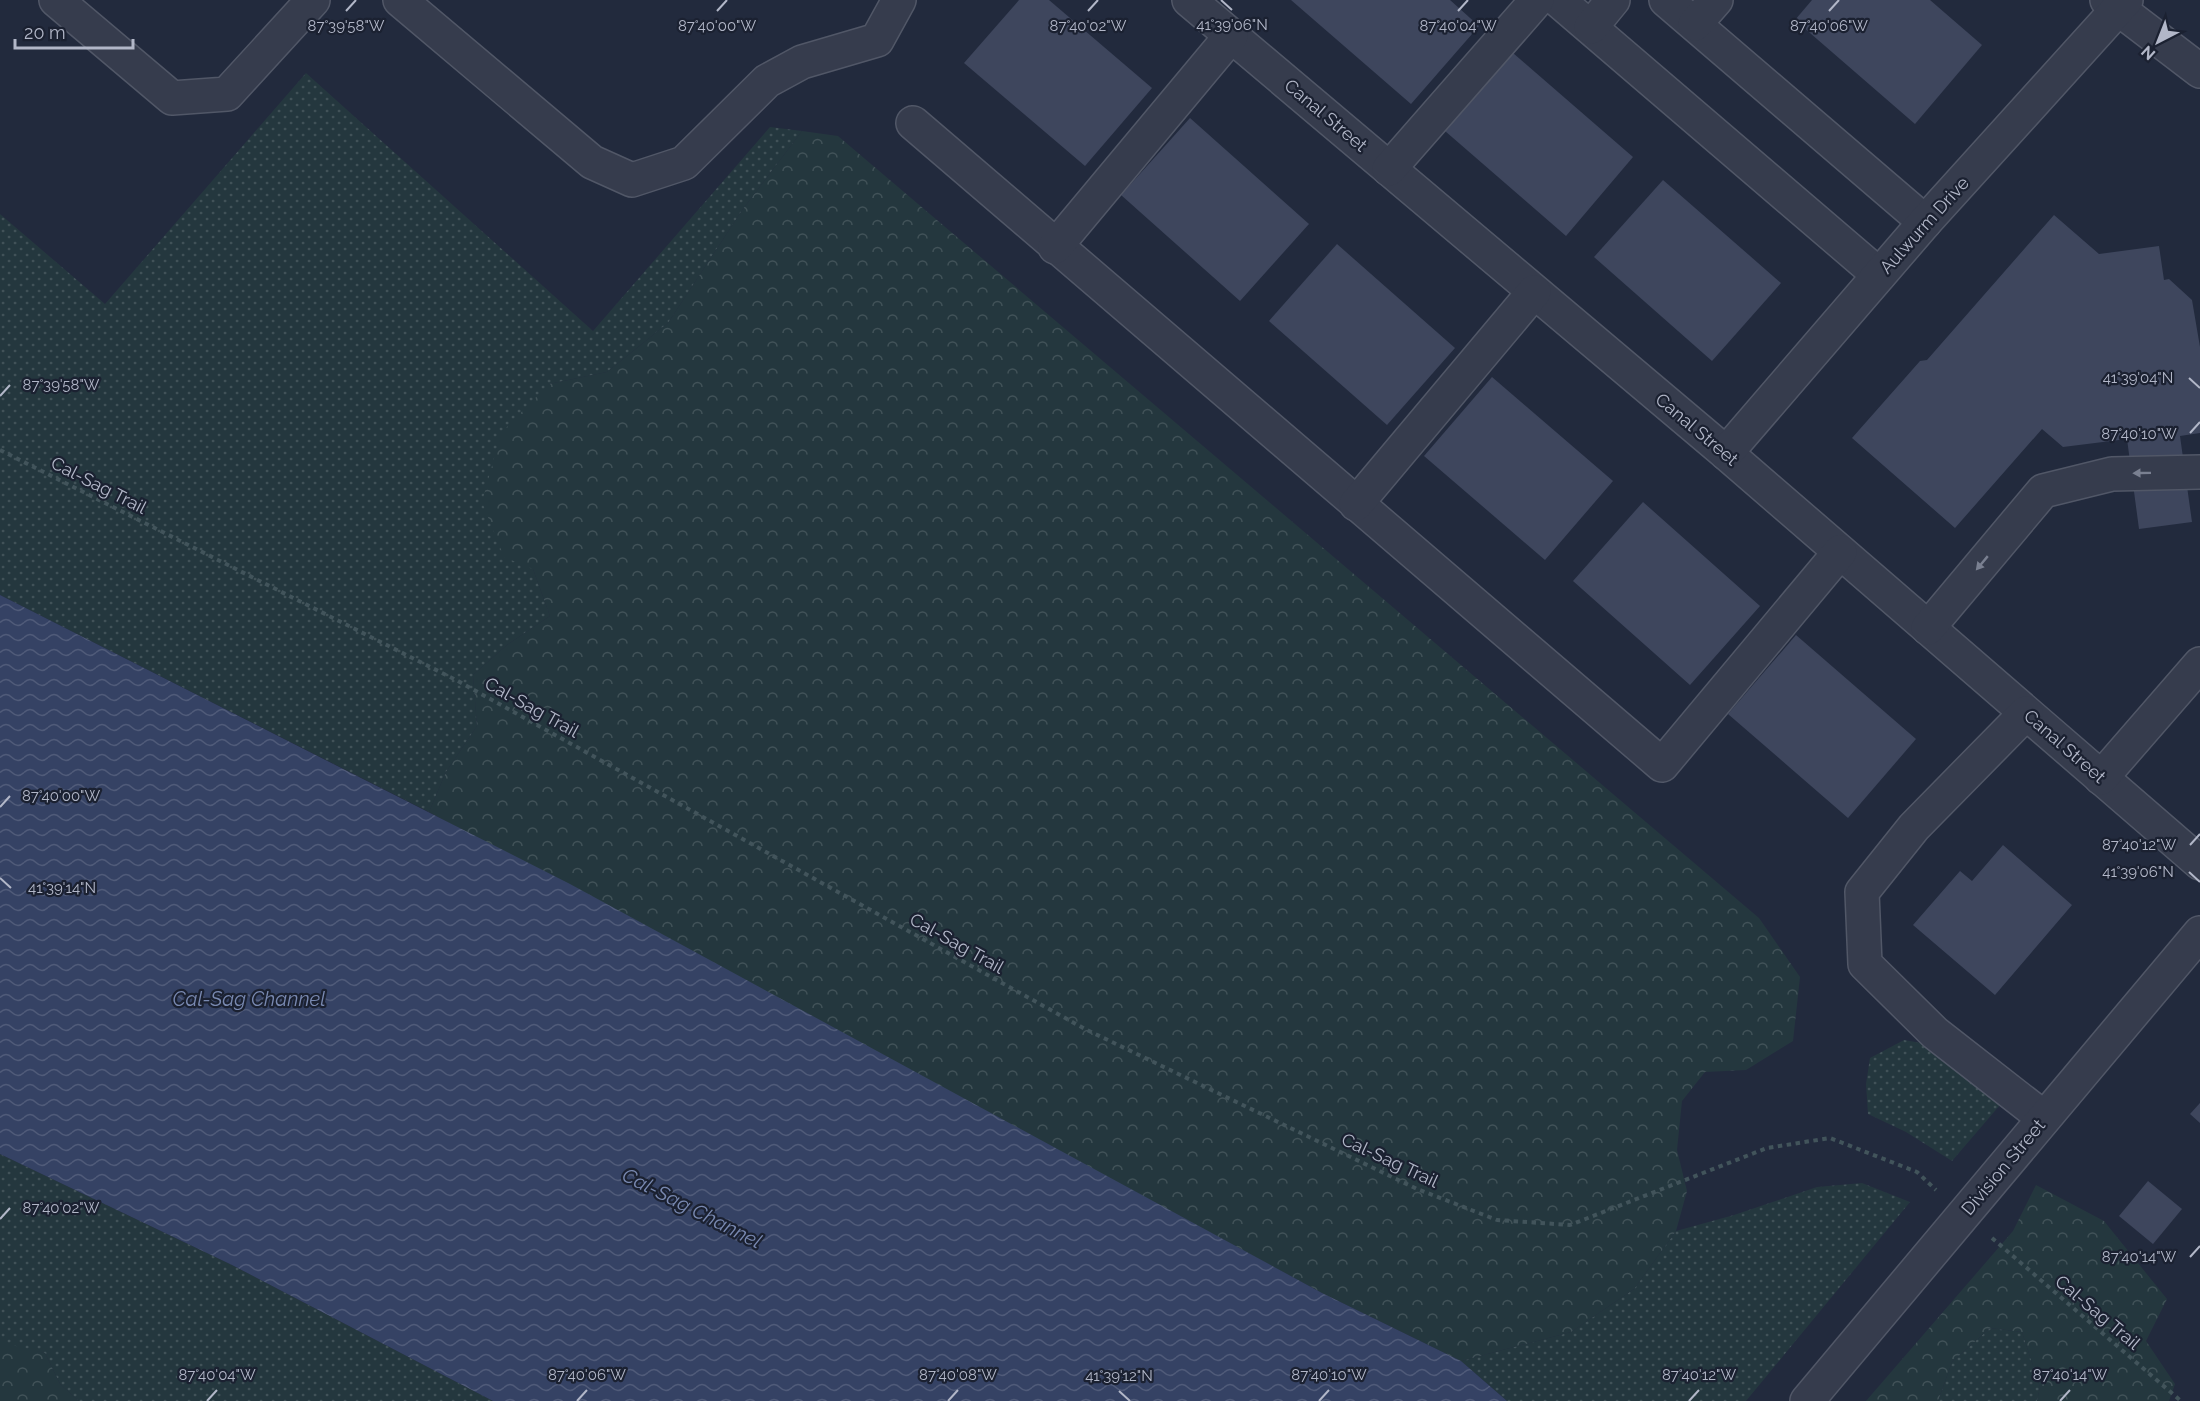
<svg xmlns="http://www.w3.org/2000/svg" width="2200" height="1401" font-family="Raleway,sans-serif">
  <defs>
    <pattern id="grass-dots" width="8" height="8" patternUnits="userSpaceOnUse" patternTransform="scale(1.5)"><rect width="8" height="8" fill="#24373e"/><path d="M2 2h.1M6 6h.1" fill="none" stroke="#415258" stroke-width="1.8" stroke-linecap="round"/></pattern>
    <pattern id="forest-crowns" width="20" height="18" patternUnits="userSpaceOnUse" patternTransform="scale(1.5)"><rect width="20" height="18" fill="#24373e"/><path d="M2 6a3 3 0 1 1 6 0M12 15a3 3 0 1 1 6 0" fill="none" stroke="#415258"/></pattern>
    <pattern id="water-waves" width="16" height="10" patternUnits="userSpaceOnUse" patternTransform="scale(1.5)"><rect width="16" height="10" fill="#354264"/><path d="M0 5q4-4 8 0t8 0" fill="none" stroke="#505b79"/></pattern>
  </defs>
  <rect width="100%" height="100%" fill="#222a3d"/>
  <!-- grass -->
  <g fill="url(#grass-dots)">
    <path d="M306 73 593 331 770 127 802 131 743 209 668 323 607 372 549 384 533 569 550 616 507 645 473 675 477 726 446 772 429 812 0 595V214L105 304Z"/>
    <path d="M1904 1040 1933 1045 1967 1068 2000 1105 1952 1161 1906 1132 1868 1114 1866 1084 1870 1058Z"/>
    <path d="M0 1154 232 1265 493 1401H79L60 1384 45 1353 0 1345Z"/>
    <path d="M1862 1183 1910 1202 1746 1401H1507L1461 1361 1571 1332 1634 1289 1676 1231 1734 1215 1817 1187Z"/>
    <path d="M1990 1328 2022 1332 2040 1387 2037 1401H1938L1952 1362Z"/>
  </g>
  <!-- forest -->
  <g fill="url(#forest-crowns)">
    <path d="M802 131 838 136 1759 918 1800 977 1793 1041 1746 1070 1705 1072 1682 1101 1677 1150 1687 1191 1676 1231 1634 1289 1571 1332 1461 1361 1322 1293 429 812 446 772 477 726 473 675 507 645 550 616 533 569 504 557 482 502 501 433 549 384 607 372 668 323 743 209Z"/>
    <path d="M2036 1185 2104 1221 2167 1299 2146 1341 2175 1384 2169 1401H2037L2040 1387 2022 1332 1990 1328 1952 1362 1938 1401H1866L2013 1231Z"/>
    <path d="M3 1343 45 1353 60 1384 79 1401H0V1345Z"/>
  </g>
  <!-- water -->
  <path fill="url(#water-waves)" d="M0 595 570 884 1322 1293 1461 1361 1507 1401H493L232 1265 0 1154Z"/>
  <!-- building -->
  <g fill="#3e465d">
    <path d="M1019 0H1049L1152 88 1085 166 964 63Z"/>
    <path d="M1291 0H1450L1479 26 1411 104Z"/>
    <path d="M1812 0H1930L1982 45 1915 124 1795 20Z"/>
    <path d="M1513 53 1633 157 1566 236 1445 131Z"/>
    <path d="M1190 118 1309 224 1240 301 1121 195Z"/>
    <path d="M1663 180 1781 283 1712 361 1594 257Z"/>
    <path d="M2054 215 2099 254 2159 246 2164 280 2169 279 2192 300 2200 347V433L2180 436 2192 522 2139 529 2127 439 2063 447 2042 429 1955 528 1852 438 1920 361 1927 360Z"/>
    <path d="M1337 244 1455 348 1387 425 1269 321Z"/>
    <path d="M1492 377 1613 481 1545 560 1424 456Z"/>
    <path d="M1643 502 1760 606 1690 685 1573 581Z"/>
    <path d="M1796 635 1916 739 1848 818 1728 714Z"/>
    <path d="M2003 845 2072 905 1995 995 1913 925 1960 871 1972 881Z"/>
    <path d="M2200 1103V1123L2190 1114Z"/>
    <path d="M2148 1181 2182 1209 2153 1244 2119 1216Z"/>
  </g>
  <g fill="none" stroke-linecap="round" stroke-linejoin="round">
    <defs>
      <g id="minor">
        <path d="M56 0 172 98 227 94 313 0"/>
        <path d="M400 0 592 162 632 180 684 163 767 81 802 62 877 40 899 0"/>
        <path d="M1189 0 1726 453 2200 863"/>
        <path d="M1558 0 1879 275"/>
        <path d="M1666 0 1925 222"/>
        <path d="M2107 0 2200 71"/>
        <path d="M1695 24 1716 0"/>
        <path d="M1591 27 1613 0"/>
        <path d="M913 123 1662 765 1840 552"/>
        <path d="M1389 169 1537 0"/>
        <path d="M1055 247 1231 36"/>
        <path d="M1726 453 1925 222 2126 0"/>
        <path d="M1356 504 1534 292"/>
        <path d="M1928 628 2043 491 2112 474 2200 472"/>
        <path d="M2026 713 1914 827 1862 892 1865 964 1935 1033 2044 1118"/>
        <path d="M2101 778 2200 664"/>
        <path d="M1807 1401 2200 933"/>
      </g>
    </defs>
    <!-- minor casing -->
    <use href="#minor" stroke="#515767" stroke-width="36"/>
    <!-- path -->
    <g stroke="#42545b" stroke-width="4" stroke-dasharray="4.5 4.5" stroke-linecap="butt">
      <path d="M0 450 456 680 1085 1029 1417 1189 1497 1220 1570 1225 1767 1148 1830 1138 1917 1172 1936 1190"/>
      <path d="M1992 1238 2181 1401"/>
    </g>
    <!-- minor -->
    <use href="#minor" stroke="#363c4d" stroke-width="33"/>
  </g>
  <!-- one-way arrows -->
  <defs><path id="oneway-solid" d="M-6-.8H1V-3.2L6.5 0L1 3.2V.8H-6Z" transform="scale(1.5)"/></defs>
  <g fill="#7a8091">
    <use href="#oneway-solid" transform="translate(2142 473) rotate(179)"/>
    <use href="#oneway-solid" transform="translate(1982 563) rotate(130)"/>
  </g>
  <!-- ticks -->
  <path fill="none" stroke="#b2b7c8" stroke-width="2" d="M1221 0 1232 10M346 11 356 0M717 11 727 0M1088 11 1098 0M1458 11 1468 0M1829 11 1839 0M2189 378 2200 388M0 396 10 385M2190 433 2200 422M0 807 10 796M2190 845 2200 834M2189 872 2200 882M0 878 11 888M0 1219 10 1208M2190 1257 2200 1246M1119 1391 1130 1401M207 1401 217 1390M577 1401 587 1390M948 1401 958 1390M1319 1401 1329 1390M1689 1401 1699 1390M2060 1401 2070 1390"/>
  <g text-anchor="middle" dominant-baseline="central" stroke-width="4.5" stroke-linejoin="round" paint-order="stroke">
    <!-- street labels -->
    <g font-size="18" fill="#b2b7c8" stroke="#1b2131">
      <text transform="translate(1326 115) rotate(40)">Canal Street</text>
      <text transform="translate(1924 225) rotate(-48)">Aulwurm Drive</text>
      <text transform="translate(1697 429) rotate(40)">Canal Street</text>
      <text transform="translate(99 485) rotate(27)">Cal-Sag Trail</text>
      <text transform="translate(532 707) rotate(29)">Cal-Sag Trail</text>
      <text transform="translate(2065 746) rotate(41)">Canal Street</text>
      <text transform="translate(957 943) rotate(29)">Cal-Sag Trail</text>
      <text transform="translate(1390 1160) rotate(25)">Cal-Sag Trail</text>
      <text transform="translate(2003 1167) rotate(-50)">Division Street</text>
      <text transform="translate(2098 1312) rotate(40)">Cal-Sag Trail</text>
    </g>
    <!-- water labels -->
    <g font-size="20" font-style="italic" fill="#7989b1" stroke="#1b2131">
      <text x="249" y="999">Cal-Sag Channel</text>
      <text transform="translate(692 1208) rotate(27)">Cal-Sag Channel</text>
    </g>
  </g>
  <g font-size="15" text-anchor="middle" fill="#b2b7c8" stroke="#1b2131" stroke-width="4.5" stroke-linejoin="round" paint-order="stroke">
    <text x="1232" y="30">41°39'06"N</text>
    <text x="346" y="31">87°39'58"W</text>
    <text x="1088" y="31">87°40'02"W</text>
    <text x="1458" y="31">87°40'04"W</text>
    <text x="1829" y="31">87°40'06"W</text>
    <text x="717" y="31">87°40'00"W</text>
    <text x="2138" y="383">41°39'04"N</text>
    <text x="61" y="390">87°39'58"W</text>
    <text x="2139" y="439">87°40'10"W</text>
    <text x="61" y="801">87°40'00"W</text>
    <text x="2139" y="850">87°40'12"W</text>
    <text x="2138" y="877">41°39'06"N</text>
    <text x="62" y="893">41°39'14"N</text>
    <text x="61" y="1213">87°40'02"W</text>
    <text x="2139" y="1262">87°40'14"W</text>
    <text x="217" y="1380">87°40'04"W</text>
    <text x="587" y="1380">87°40'06"W</text>
    <text x="958" y="1380">87°40'08"W</text>
    <text x="1329" y="1380">87°40'10"W</text>
    <text x="1699" y="1380">87°40'12"W</text>
    <text x="2070" y="1380">87°40'14"W</text>
    <text x="1119" y="1381">41°39'12"N</text>
  </g>
  <!-- north arrow -->
  <g transform="translate(2158 42) rotate(222)" stroke="#1b2131" stroke-width="4.5" paint-order="stroke">
  <path d="M0-4.5L10 22L0 15L-10 22Z" fill="#b2b7c8"/>
  <text y="-9" font-size="16" font-weight="bold" text-anchor="middle" fill="#b2b7c8">N</text>
  </g>
  <!-- scale -->
  <path d="M15 39v9h118v-9" fill="none" stroke="#b2b7c8" stroke-width="3"/>
  <text x="24" y="39" font-size="18" fill="#b2b7c8" stroke="#1b2131" stroke-width="4.5" paint-order="stroke">20 m</text>
</svg>
